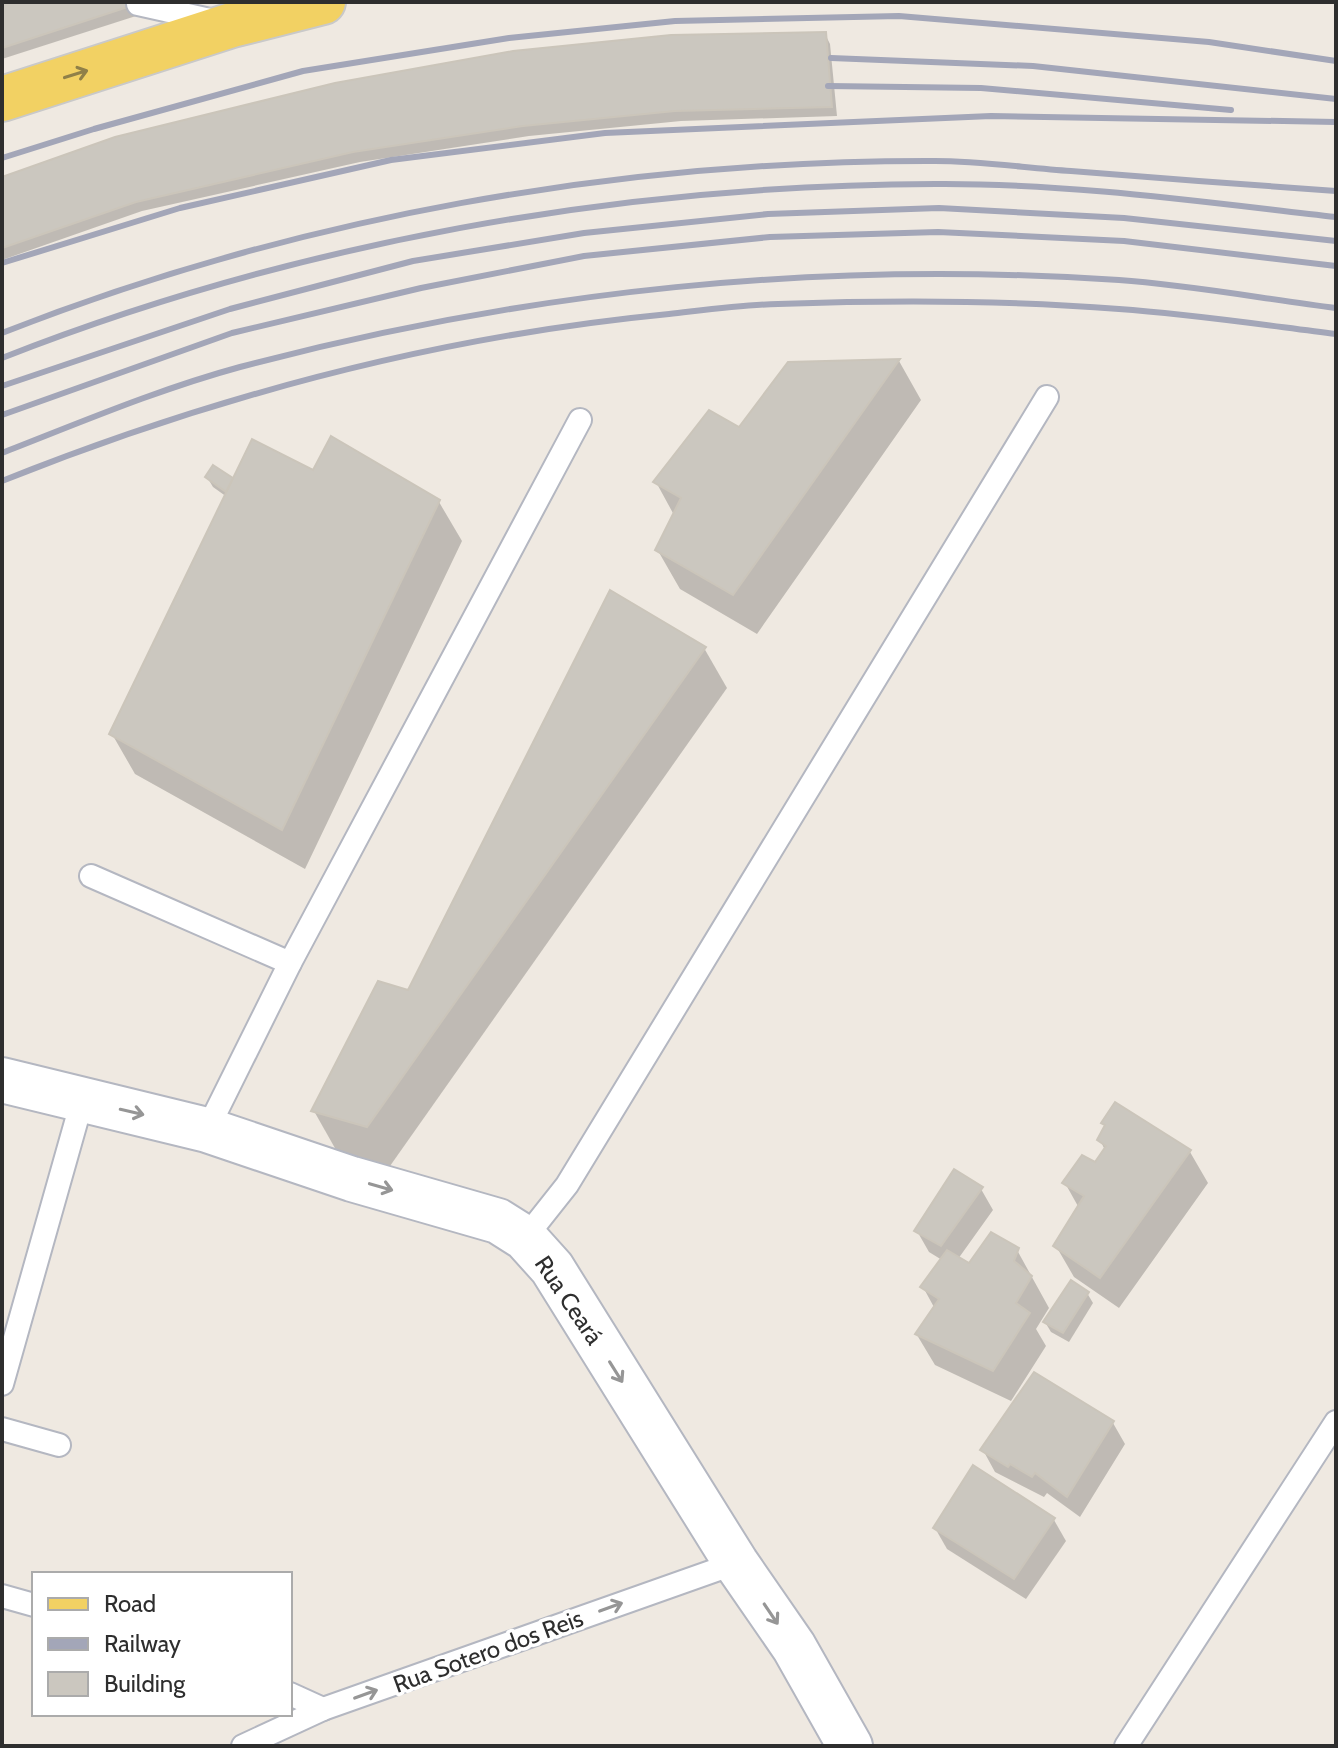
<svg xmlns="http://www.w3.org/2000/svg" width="1338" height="1748" font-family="Cabin,sans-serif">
  <rect width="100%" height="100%" fill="#efe9e1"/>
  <!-- shadow -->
  <g fill="#0003">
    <path d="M2 2 164 7 2 59Z"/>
    <path d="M825 34 830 44 837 116 681 121 529 136 360 162 142 211 2 260V179Z"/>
    <path d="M899 361 921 400 757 634 680 589 657 549 674 515 656 482 739 430 789 364Z"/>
    <path d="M314 472 439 502 462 541 305 869 135 774 112 734 227 497 213 487 207 477 234 482Z"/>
    <path d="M704 648 727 688 390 1166 336 1150 314 1111 409 992Z"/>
    <path d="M1115 1105 1190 1152 1208 1183 1119 1308 1074 1277 1056 1246 1079 1208 1065 1183 1095 1164 1105 1150 1100 1140 1106 1127 1103 1123Z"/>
    <path d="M981 1189 993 1210 958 1259 970 1266 1017 1250 1049 1308 1036 1329 1046 1346 1011 1401 935 1365 917 1335 935 1309 923 1287 942 1260 929 1252 917 1231Z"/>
    <path d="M1087 1293 1093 1303 1069 1342 1051 1332 1045 1322Z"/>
    <path d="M1113 1423 1125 1444 1080 1517 1047 1493 1044 1497 995 1472 983 1450Z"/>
    <path d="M1054 1520 1066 1541 1026 1599 947 1549 935 1528Z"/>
  </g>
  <!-- building -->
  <g fill="#cbc7bf" stroke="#cbc5ba" stroke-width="2">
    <path d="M2 2H143L2 48Z"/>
    <path d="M826 32 832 107 675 111 523 126 353 152 136 202 2 248V177L115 137 335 83 513 51 671 35Z"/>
    <path d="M900 359 733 595 655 550 681 498 653 482 709 410 739 427 788 362Z"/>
    <path d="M331 436 440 500 282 830 109 734 252 439 313 470Z"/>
    <path d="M213 465 233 478 226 492 205 477Z"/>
    <path d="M610 590 706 647 367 1127 311 1111 378 981 408 990Z"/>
    <path d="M1115 1102 1191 1150 1100 1278 1053 1246 1084 1196 1062 1183 1082 1155 1095 1162 1106 1146 1097 1140 1105 1125 1101 1123Z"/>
    <path d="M954 1169 983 1187 941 1246 914 1231Z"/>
    <path d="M991 1232 1019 1248 1014 1261 1032 1276 1016 1303 1030 1313 993 1371 915 1334 939 1299 920 1287 947 1250 969 1263Z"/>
    <path d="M1071 1280 1089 1292 1063 1333 1043 1322Z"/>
    <path d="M1034 1372 1114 1421 1067 1497 1035 1473 1032 1477 1010 1464 1008 1467 980 1450Z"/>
    <path d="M973 1465 1055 1518 1014 1579 933 1528Z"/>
  </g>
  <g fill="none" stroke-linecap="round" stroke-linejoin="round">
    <defs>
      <g id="service">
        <path d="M138 4 219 22"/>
        <path d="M91 876 290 963"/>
        <path d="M207 1130 290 963 580 420"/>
        <path d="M525 1238 567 1185 1047 397"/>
        <path d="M2 1384 82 1101"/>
        <path d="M2 1429 59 1445"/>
        <path d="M2 1596 34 1605"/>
        <path d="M290 1694 323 1709"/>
        <path d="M243 1746 323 1709 736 1563"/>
        <path d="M1126 1746 1336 1422"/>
      </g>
      <path id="tertiary" d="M2 1080 207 1130 352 1179 498 1221 525 1238 552 1268 736 1563 794 1647 850 1746"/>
      <path id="primary" d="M2 99 232 25 323 2"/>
    </defs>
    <!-- service casing -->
    <use href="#service" stroke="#b4b7c1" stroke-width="26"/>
    <!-- tertiary casing -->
    <use href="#tertiary" stroke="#b4b7c1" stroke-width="48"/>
    <!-- primary casing -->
    <use href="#primary" stroke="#c9c9c9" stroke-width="48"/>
    <!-- service -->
    <use href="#service" stroke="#fff" stroke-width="22"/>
    <!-- tertiary -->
    <use href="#tertiary" stroke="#fff" stroke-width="44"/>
    <!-- primary -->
    <use href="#primary" stroke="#f2d163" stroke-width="44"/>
    <!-- rail -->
    <g stroke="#a3a6b8" stroke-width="6">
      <path d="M831 58 1033 66 1336 99"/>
      <path d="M828 86 981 88 1231 110"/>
      <path d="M2 158 94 129 303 71 509 38 675 21 899 16 1209 42 1336 61"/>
      <path d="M2 263 180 208 391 160 605 133 991 116 1336 122"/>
      <path d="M2 333C297 217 619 160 935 161 980 161 1026 168 1071 171 1159 178 1248 185 1336 191"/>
      <path d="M2 358C297 242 619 185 935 184 1069 183 1203 202 1336 217"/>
      <path d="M2 386 230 309 413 261 584 233 768 214 939 208 1124 218 1336 241"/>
      <path d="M2 415 232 333 421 288 584 256 770 237 938 232 1124 241 1336 266"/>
      <path d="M2 453C79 423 159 389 240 367 531 290 818 260 1119 280 1191 285 1264 299 1336 308"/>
      <path d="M2 481C215 396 440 336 669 314 705 310 741 305 778 304 891 300 1006 300 1119 309 1191 314 1264 325 1336 334"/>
    </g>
  </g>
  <!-- one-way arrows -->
  <defs><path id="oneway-shaft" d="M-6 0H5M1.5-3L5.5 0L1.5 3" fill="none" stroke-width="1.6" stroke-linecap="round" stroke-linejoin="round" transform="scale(2)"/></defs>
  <use stroke="#908048" href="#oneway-shaft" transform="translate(76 74) rotate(-17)"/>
  <g stroke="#969696">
    <use href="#oneway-shaft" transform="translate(132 1112) rotate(13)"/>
    <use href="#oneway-shaft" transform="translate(381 1187) rotate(16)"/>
    <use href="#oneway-shaft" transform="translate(616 1372) rotate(58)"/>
    <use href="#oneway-shaft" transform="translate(611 1607) rotate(-20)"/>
    <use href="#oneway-shaft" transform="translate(771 1614) rotate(56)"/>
    <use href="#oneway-shaft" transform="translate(366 1694) rotate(-20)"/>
  </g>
  <g text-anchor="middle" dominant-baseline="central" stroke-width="7" stroke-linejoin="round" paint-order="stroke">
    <!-- street labels -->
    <g font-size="24" fill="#2e2e2e" stroke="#fff">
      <text transform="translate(569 1300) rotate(56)">Rua Ceará</text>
      <text transform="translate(488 1651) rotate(-20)">Rua Sotero dos Reis</text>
    </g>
  </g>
  <!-- border -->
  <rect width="1338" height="1748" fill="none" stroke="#2e2e2e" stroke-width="8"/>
  <!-- legend -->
  <rect x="32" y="1572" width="260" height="144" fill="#ffffff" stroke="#ababab" stroke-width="2"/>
  <rect x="48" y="1598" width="40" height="12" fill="#f2d163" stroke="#ababab" stroke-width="2"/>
  <text x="104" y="1612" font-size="24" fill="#2e2e2e">Road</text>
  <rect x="48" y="1638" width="40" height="12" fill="#a3a6b8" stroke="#ababab" stroke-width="2"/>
  <text x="104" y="1652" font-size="24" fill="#2e2e2e">Railway</text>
  <rect x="48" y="1672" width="40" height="24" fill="#cbc7bf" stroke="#ababab" stroke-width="2"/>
  <text x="104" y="1692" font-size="24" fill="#2e2e2e">Building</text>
</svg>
